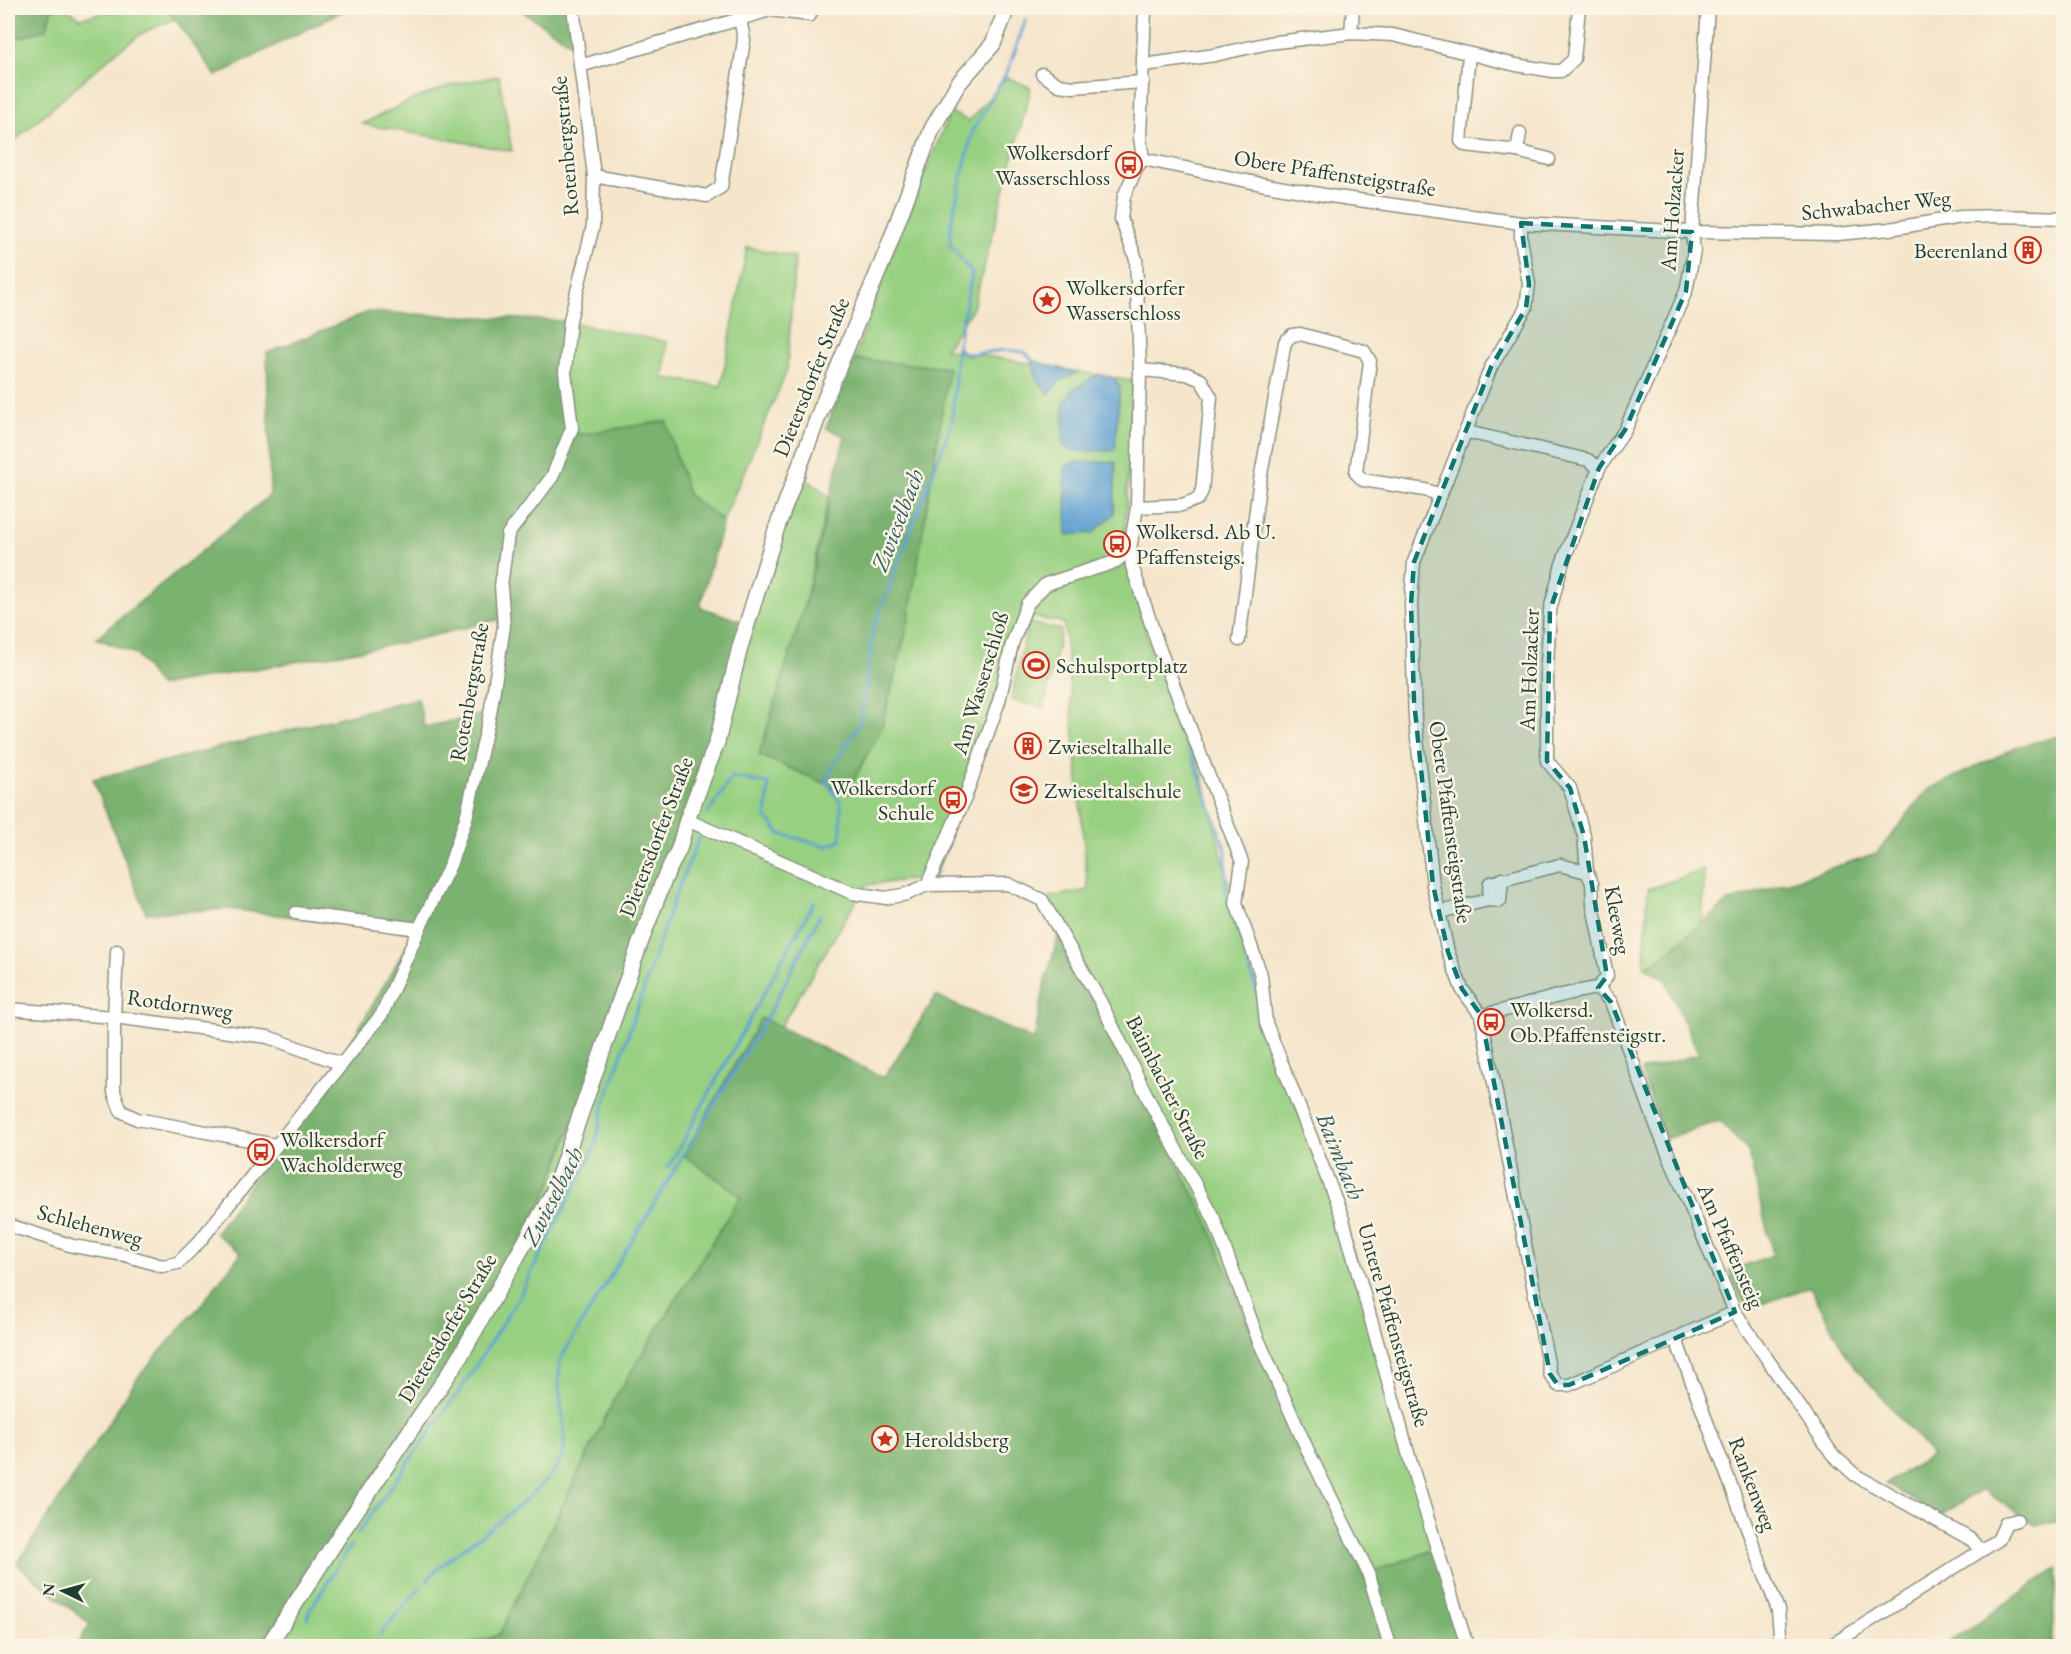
<svg xmlns="http://www.w3.org/2000/svg" width="2071" height="1654" font-family="'EB Garamond',serif">
  <rect width="100%" height="100%" fill="#fcf5e5"/>
  <filter id="ink" filterUnits="userSpaceOnUse"><feTurbulence type="fractalNoise" baseFrequency=".0167" numOctaves="2"/><feDisplacementMap in="SourceGraphic" scale="12" xChannelSelector="R" yChannelSelector="G"/><feConvolveMatrix kernelMatrix="1 2 1 2 8 2 1 2 1" color-interpolation-filters="sRGB"/></filter>
  <filter id="wash" filterUnits="userSpaceOnUse"><feTurbulence type="fractalNoise" baseFrequency=".008" numOctaves="4" result="noise"/><feDisplacementMap in="SourceGraphic" scale="24" xChannelSelector="R" yChannelSelector="G"/><feGaussianBlur stdDeviation="1.35" result="paint"/><feColorMatrix in="noise" values="0 0 0 0 0 0 0 0 0 0 0 0 0 0 0 0 0 1.4 0 .05"/><feComposite in="paint" operator="in"/></filter>
  <g filter="url(#wash)">
    <rect width="100%" height="100%" fill="#f5e5cb"/>
    <!-- green -->
    <g fill="#98d082" stroke="#5c865b" stroke-width="1.5">
      <path d="M58 8H65L81 18 125 8H167L175 19 144 32 116 52 8 146V41L46 29 51 10Z"/>
      <path d="M499 76 512 151 362 124 412 100 451 85Z"/>
      <path d="M1007 77 1031 88 973 308 945 349 1133 381 1124 552 1150 647 1201 770 1240 928 1281 1072 1342 1212 1435 1549 1363 1575 1256 1344 1207 1220 1147 1106 1099 1005 1063 920 1049 897 1088 890 1064 623 1024 615 935 877 866 885 780 1027 761 1019 684 1154 741 1196 616 1396 499 1635 466 1646H260L453 1359 550 1186 710 737 744 622 796 471 829 496 805 603 948 368 854 359 891 257 950 112 969 121Z"/>
      <path d="M747 247 795 257 787 370 723 521 688 495 666 421 577 435 559 372 564 321 667 342 664 378 721 386Z"/>
      <path d="M1028 623 1061 630 1044 707 1011 700Z"/>
      <path d="M1704 870 1703 922 1656 962 1644 966 1648 889Z"/>
    </g>
    <!-- forest -->
    <g fill="#7ab270" stroke="#4c7852" stroke-width="1.5">
      <path d="M8 8H58L51 10 47 29 8 41Z"/>
      <path d="M167 8H348L216 76Z"/>
      <path d="M515 8H569L573 45 522 11Z"/>
      <path d="M368 312 564 321 559 372 577 435 666 421 688 495 723 521 700 607 744 622 710 737 550 1186 453 1359 260 1646H77L90 1624 17 1564 139 1376 202 1304 241 1253 215 1233 341 1059 415 932 229 909 146 913 93 779 418 698 424 727 493 712 505 618 407 642 159 686 136 654 96 638 270 495 267 353Z"/>
      <path d="M854 359 949 368 908 624 882 727 847 793 759 755 805 603 845 436 826 428Z"/>
      <path d="M2063 735V1521L2035 1525 1982 1489 1940 1516 1886 1484 1932 1455 1848 1358 1810 1287 1747 1309 1729 1271 1773 1255 1748 1151 1719 1121 1665 1139 1641 1071 1699 1054 1665 980 1644 966 1656 962 1728 902 1877 853 1927 790 2017 747Z"/>
      <path d="M1063 920 1099 1005 1147 1106 1207 1220 1256 1344 1364 1575 1435 1549 1465 1646H466L499 1635 616 1396 741 1196 684 1155 761 1018 884 1078 936 996 1034 1040 1045 982Z"/>
      <path d="M2057 1568 2051 1646H1944Z"/>
    </g>
    <!-- water -->
    <g fill="#5fa0d2" stroke="#3f6e83" stroke-width="1.5">
      <path d="M1032 360 1077 373 1061 380 1049 394 1037 379Z"/>
      <path d="M1098 374 1114 378 1120 388 1115 449 1112 451H1073L1063 446 1064 403 1073 390Z"/>
      <path d="M1075 462H1116L1114 514 1093 533 1067 535 1065 467Z"/>
    </g>
    <g fill="none" stroke-linecap="round" stroke-linejoin="round">
      <!-- stream -->
      <g stroke="#5fa0d2" stroke-width="3">
        <path d="M957 348 967 355 1004 350 1025 352 1032 360"/>
        <path d="M1164 687 1198 772 1226 851V892L1257 992"/>
        <path d="M708 814 732 777 769 784 766 817 780 834 827 846 841 840V803L825 780 861 721 873 629 952 423 957 348 972 274 950 244 951 222 973 130 1009 68 1026 19"/>
        <path d="M668 1168 814 902"/>
        <path d="M358 1533 467 1380 520 1295 596 1145 602 1112 674 899 699 838"/>
        <path d="M427 1580C434 1573 440 1566 447 1561 473 1540 558 1483 563 1453 569 1421 553 1390 561 1358L771 1010 820 915"/>
        <path d="M308 1618 310 1610 351 1545"/>
        <path d="M380 1634 421 1587"/>
      </g>
    </g>
  </g>
  <g filter="url(#ink)">
    <g fill="none" stroke-linecap="round" stroke-linejoin="round">
      <defs>
        <g id="minor">
          <path d="M1145 8 1140 137 1143 159 1137 167 1124 196 1121 219 1136 259 1140 370 1137 507 1130 549 1132 566 1158 645 1242 862 1236 903 1261 975 1266 1023 1342 1216 1412 1467 1467 1646"/>
          <path d="M1351 33 1353 8"/>
          <path d="M1469 54 1461 141 1465 145 1517 151 1549 159"/>
          <path d="M1144 65 1215 55 1269 43 1351 33 1393 35 1516 65 1553 71H1561L1574 59 1579 8"/>
          <path d="M580 66 770 10 810 15"/>
          <path d="M1042 74 1059 85 1073 87 1143 82"/>
          <path d="M1517 151 1520 133"/>
          <path d="M1143 159 1261 184 1330 196 1521 223 1692 232 1838 234 1889 229 1961 217 2001 216 2064 218"/>
          <path d="M594 176 707 196 721 187 744 40 740 18"/>
          <path d="M1521 223V239L1529 284 1526 308 1491 367 1414 562 1411 604 1415 720 1433 885 1448 952 1462 989 1481 1015 1550 1374 1558 1385H1569L1735 1312"/>
          <path d="M1467 432 1588 460 1599 468"/>
          <path d="M1137 507 1182 505 1198 499 1202 491 1211 397 1201 380 1187 374 1140 370"/>
          <path d="M1239 640 1259 486 1285 342 1292 335 1300 334 1364 351 1370 361 1356 473 1363 480 1425 490 1441 495"/>
          <path d="M687 820 852 893 886 898 907 894 927 885 1008 884 1042 900 1100 1001 1151 1104 1214 1219 1258 1339 1308 1451 1368 1572 1390 1646"/>
          <path d="M1587 872 1584 836 1570 788 1547 761V665L1550 610 1562 564 1599 468 1625 430 1686 291 1694 251 1692 232 1708 8"/>
          <path d="M927 885 965 798 999 701 1012 644 1027 604 1046 584 1115 562 1130 549"/>
          <path d="M1488 900 1490 883 1560 865 1587 872 1592 883 1593 905 1607 976 1598 988"/>
          <path d="M1440 912 1488 900 1500 901 1502 879"/>
          <path d="M296 913 419 929"/>
          <path d="M117 951 114 1017V1092L121 1111 137 1119 276 1145"/>
          <path d="M1598 988 1611 1002 1658 1130 1735 1312 1833 1455 1855 1475 1972 1540 1980 1550"/>
          <path d="M8 1009 114 1017 268 1037 342 1064"/>
          <path d="M1481 1015C1520 1009 1558 993 1598 988"/>
          <path d="M8 1225 73 1246 125 1255 162 1266 178 1263 199 1242 382 1014 419 929 450 865 466 818 490 714 504 626 501 586 508 534 552 477 572 428 565 372 570 320 593 226 594 176 573 8"/>
          <path d="M1676 1340 1778 1610 1781 1646"/>
          <path d="M1830 1646 1998 1540 2006 1523 2017 1520"/>
        </g>
        <path id="tertiary" d="M268 1646 343 1530 458 1360 553 1193 639 946 665 877 679 849 687 820 717 742 740 647 777 527 821 409 886 253 932 129 958 84 993 44 1007 8"/>
      </defs>
      <!-- minor casing -->
      <use href="#minor" stroke="#8a9180" stroke-width="15"/>
      <!-- tertiary casing -->
      <use href="#tertiary" stroke="#8a9180" stroke-width="18"/>
      <!-- minor -->
      <use href="#minor" stroke="#fff" stroke-width="12"/>
      <!-- tertiary -->
      <use href="#tertiary" stroke="#fff" stroke-width="15"/>
    </g>
  </g>
  <!-- marked area -->
  <path fill="#0f766e" fill-opacity="0.2" stroke="#0f766e" stroke-width="4.5" stroke-dasharray="12 8" stroke-linejoin="round" d="M1521 223 1692 232 1686 291 1625 430 1599 468 1550 610 1547 761 1570 788 1584 836 1607 976 1598 988 1611 1002 1735 1312 1569 1385H1558L1550 1374 1481 1015 1462 989 1448 952 1433 885 1414 701 1411 604 1414 562 1491 367 1526 308 1529 284Z"/>
  <!-- icons -->
  <defs>
    <symbol id="bus-ring" viewBox="-11 -11 22 22"><circle r="9.5" fill="#fcf5e5" stroke="#c8321e" stroke-width="1.5"/><path d="M-5-6H5V4H4V6H2V4H-2V6H-4V4H-5ZM-3.5-4V0h7V-4ZM-3.5 1.2v1.5H-2V1.2ZM2 1.2v1.5H3.5V1.2Z" fill="#c8321e"/></symbol>
    <symbol id="building-ring" viewBox="-11 -11 22 22"><circle r="9.5" fill="#fcf5e5" stroke="#c8321e" stroke-width="1.5"/><path d="M-4-6H4V6H1V3H-1V6H-4ZM-2.5-4.3h1.7v1.8h-1.7ZM.8-4.3h1.7v1.8H.8ZM-2.5-1h1.7V.8h-1.7ZM.8-1h1.7V.8H.8Z" fill="#c8321e"/></symbol>
    <symbol id="sight-ring" viewBox="-11 -11 22 22"><circle r="9.5" fill="#fcf5e5" stroke="#c8321e" stroke-width="1.5"/><path d="M0-6L1.8-2.2L6-1.7L2.9 1.2L3.7 5.4L0 3.3L-3.7 5.4L-2.9 1.2L-6-1.7L-1.8-2.2Z" fill="#c8321e"/></symbol>
    <symbol id="stadium-ring" viewBox="-11 -11 22 22"><circle r="9.5" fill="#fcf5e5" stroke="#c8321e" stroke-width="1.5"/><path d="M0-5a6.5 5 0 1 0 0 10a6.5 5 0 1 0 0-10ZM-3.5-1.8h7v3.6h-7Z" fill="#c8321e"/></symbol>
    <symbol id="school-ring" viewBox="-11 -11 22 22"><circle r="9.5" fill="#fcf5e5" stroke="#c8321e" stroke-width="1.5"/><path d="M0-5L7-2L0 1L-7-2ZM-4 1L0 2.5L4 1V4Q0 6-4 4Z" fill="#c8321e"/></symbol>
  </defs>
  <g fill-rule="evenodd">
    <use href="#bus-ring" x="1114" y="150" width="30" height="30"/>
    <use href="#building-ring" x="2013" y="235" width="30" height="30"/>
    <use href="#sight-ring" x="1032" y="285" width="30" height="30"/>
    <use href="#bus-ring" x="1102" y="529" width="30" height="30"/>
    <use href="#stadium-ring" x="1021" y="650" width="30" height="30"/>
    <use href="#building-ring" x="1013" y="731" width="30" height="30"/>
    <use href="#school-ring" x="1009" y="775" width="30" height="30"/>
    <use href="#bus-ring" x="938" y="785" width="30" height="30"/>
    <use href="#bus-ring" x="1476" y="1007" width="30" height="30"/>
    <use href="#bus-ring" x="246" y="1137" width="30" height="30"/>
    <use href="#sight-ring" x="870" y="1424" width="30" height="30"/>
  </g>
  <g text-anchor="middle" dominant-baseline="central" stroke-width="5" stroke-linejoin="round" paint-order="stroke">
    <!-- street labels -->
    <g font-size="22" fill="#1f3d34" stroke="#fcf5e5">
      <text transform="translate(565 146) rotate(-95)">Rotenbergstraße</text>
      <text transform="translate(1335 173) rotate(9)">Obere Pfaffensteigstraße</text>
      <text transform="translate(1876 205) rotate(-6)">Schwabacher Weg</text>
      <text transform="translate(1672 210) rotate(-86)">Am Holzacker</text>
      <text transform="translate(811 377) rotate(-68)">Dietersdorfer Straße</text>
      <text transform="translate(1529 670) rotate(-88)">Am Holzacker</text>
      <text transform="translate(980 683) rotate(-73)">Am Wasserschloß</text>
      <text transform="translate(469 692) rotate(-80)">Rotenbergstraße</text>
      <text transform="translate(1451 822) rotate(82)">Obere Pfaffensteigstraße</text>
      <text transform="translate(656 837) rotate(-69)">Dietersdorfer Straße</text>
      <text transform="translate(1618 920) rotate(80)">Kleeweg</text>
      <text transform="translate(180 1004) rotate(8)">Rotdornweg</text>
      <text transform="translate(1168 1087) rotate(63)">Baimbacher Straße</text>
      <text transform="translate(90 1225) rotate(15)">Schlehenweg</text>
      <text transform="translate(1731 1246) rotate(66)">Am Pfaffensteig</text>
      <text transform="translate(1394 1325) rotate(74)">Untere Pfaffensteigstraße</text>
      <text transform="translate(447 1328) rotate(-59)">Dietersdorfer Straße</text>
      <text transform="translate(1753 1484) rotate(69)">Rankenweg</text>
    </g>
    <!-- poi labels -->
    <g font-size="22" fill="#1f3d34" stroke="#fcf5e5" text-anchor="start">
      <text x="1110" y="152" text-anchor="end">Wolkersdorf<tspan x="1110" dy="25">Wasserschloss</tspan></text>
      <text x="2008" y="250" text-anchor="end">Beerenland</text>
      <text x="1066" y="287">Wolkersdorfer<tspan x="1066" dy="25">Wasserschloss</tspan></text>
      <text x="1136" y="531">Wolkersd. Ab U.<tspan x="1136" dy="25">Pfaffensteigs.</tspan></text>
      <text x="1056" y="665">Schulsportplatz</text>
      <text x="1048" y="746">Zwieseltalhalle</text>
      <text x="934" y="787" text-anchor="end">Wolkersdorf<tspan x="934" dy="25">Schule</tspan></text>
      <text x="1044" y="790">Zwieseltalschule</text>
      <text x="1510" y="1009">Wolkersd.<tspan x="1510" dy="25">Ob.Pfaffensteigstr.</tspan></text>
      <text x="280" y="1139">Wolkersdorf<tspan x="280" dy="25">Wacholderweg</tspan></text>
      <text x="904" y="1439">Heroldsberg</text>
    </g>
    <!-- water labels -->
    <g font-size="24" font-style="italic" fill="#325b63" stroke="#fcf5e5">
      <text transform="translate(897 520) rotate(-69)">Zwieselbach</text>
      <text transform="translate(1341 1156) rotate(68)">Baimbach</text>
      <text transform="translate(552 1196) rotate(-63)">Zwieselbach</text>
    </g>
  </g>
  <!-- margin -->
  <rect width="2071" height="1654" fill="none" stroke="#fcf5e5" stroke-width="30"/>
  <!-- north arrow -->
  <g transform="translate(63 1591) rotate(275)" stroke="#fcf5e5" stroke-width="4.5" paint-order="stroke">
  <path d="M0-4.5L10 22L0 15L-10 22Z" fill="#1f3d34"/>
  <text y="-9" font-size="16" font-weight="bold" text-anchor="middle" fill="#1f3d34">N</text>
  </g>
</svg>
